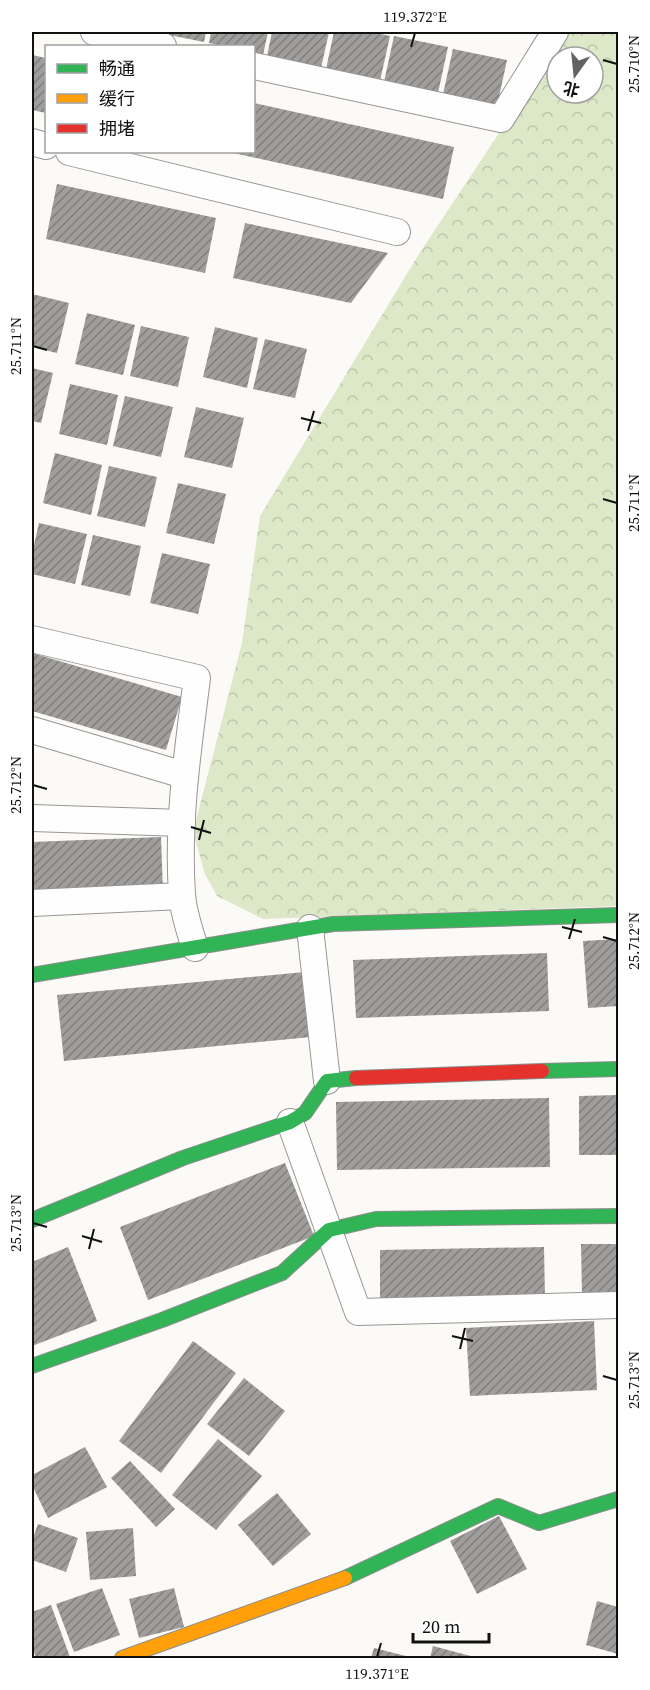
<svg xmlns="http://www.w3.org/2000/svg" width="650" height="1690" font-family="'Source Serif 4','Noto Sans SC',serif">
  <defs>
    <pattern id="forest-crowns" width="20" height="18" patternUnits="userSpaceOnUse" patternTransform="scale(1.5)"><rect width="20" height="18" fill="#dce8c7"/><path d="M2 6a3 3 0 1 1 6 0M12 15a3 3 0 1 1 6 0" fill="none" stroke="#bcc6aa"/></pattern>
    <pattern id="building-hatch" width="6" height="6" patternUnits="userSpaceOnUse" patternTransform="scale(1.5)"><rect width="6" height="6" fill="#a09e9c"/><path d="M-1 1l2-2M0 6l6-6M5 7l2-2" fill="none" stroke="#817f7e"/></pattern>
  </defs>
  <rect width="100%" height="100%" fill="#fcfaf7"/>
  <!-- forest -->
  <path fill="url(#forest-crowns)" fill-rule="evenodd" d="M566 32H618V906L263 919 217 896 205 874 193 832 242 643 260 516 419 254ZM557 57H593V93H557Z"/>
  <!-- building -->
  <g fill="url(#building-hatch)">
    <path d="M211 32H268L263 55 254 53V46H223L209 43Z"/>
    <path d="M272 32H329L321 68 267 56Z"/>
    <path d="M334 32H371L390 36 380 81 326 69Z"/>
    <path d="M159 33V32H206L204 42Z"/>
    <path d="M394 36 448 47 438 93 384 82Z"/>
    <path d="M453 49 507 60 497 106 443 94Z"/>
    <path d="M32 55 46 58V113L32 110Z"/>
    <path d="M254 103 454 147 443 199 229 152H254Z"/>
    <path d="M57 184 216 218 205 273 46 239Z"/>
    <path d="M245 223 388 253 351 303 233 278Z"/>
    <path d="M32 294 69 303 57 353 32 347Z"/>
    <path d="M87 313 135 325 123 375 75 364Z"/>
    <path d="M141 326 189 337 178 387 130 376Z"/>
    <path d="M215 327 258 338 247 388 203 377Z"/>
    <path d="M265 339 307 349 295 398 253 389Z"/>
    <path d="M32 368 53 373 41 423 32 421Z"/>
    <path d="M70 384 118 395 107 445 59 434Z"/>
    <path d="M125 396 173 407 161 457 113 446Z"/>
    <path d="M196 407 244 418 232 468 184 457Z"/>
    <path d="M55 453 102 465 91 515 43 503Z"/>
    <path d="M109 466 157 477 145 527 97 516Z"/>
    <path d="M178 483 226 494 214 544 166 533Z"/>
    <path d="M39 523 87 534 75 584 32 574V554Z"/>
    <path d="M93 535 141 546 130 596 81 585Z"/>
    <path d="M162 553 210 564 198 614 150 603Z"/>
    <path d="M32 653 182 697 166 750 32 711Z"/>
    <path d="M161 837 163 892 32 897V842Z"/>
    <path d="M618 939V1006L588 1008 583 941Z"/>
    <path d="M547 953 549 1011 356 1018 353 960Z"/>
    <path d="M305 972 311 1037 64 1061 57 995Z"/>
    <path d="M618 1095V1155H579V1096Z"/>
    <path d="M549 1098 550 1167 337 1170 336 1102Z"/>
    <path d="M285 1163 314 1236 148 1300 120 1227Z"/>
    <path d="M581 1244H618V1294L582 1295Z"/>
    <path d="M68 1247 97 1321 32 1346V1262Z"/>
    <path d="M544 1247 545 1299 380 1302V1250Z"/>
    <path d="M594 1321 597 1390 470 1396 466 1328Z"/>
    <path d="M193 1341 236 1373 161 1473 119 1441Z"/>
    <path d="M244 1378 285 1411 249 1456 207 1424Z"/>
    <path d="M218 1439 262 1476 216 1530 172 1495Z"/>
    <path d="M85 1447 107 1487 48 1518 32 1485V1475Z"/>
    <path d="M130 1461 175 1509 156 1527 111 1478Z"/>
    <path d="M277 1493 311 1534 273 1566 238 1525Z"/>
    <path d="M499 1516 527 1569 477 1594 450 1541Z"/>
    <path d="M38 1524 78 1538 66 1572 32 1560V1541Z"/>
    <path d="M133 1528 136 1576 90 1580 86 1532Z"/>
    <path d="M102 1588 120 1635 74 1652 56 1604Z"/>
    <path d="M174 1588 184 1627 139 1638 129 1599Z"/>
    <path d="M597 1601 618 1607V1654L586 1645Z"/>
    <path d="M51 1605 70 1657 66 1658H36L32 1646V1612Z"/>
    <path d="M433 1646 478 1658H430Z"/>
    <path d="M374 1648 414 1658H371Z"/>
  </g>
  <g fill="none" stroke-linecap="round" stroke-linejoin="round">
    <defs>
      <g id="street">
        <path d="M94 32 163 46"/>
        <path d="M254 66 501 119 555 32"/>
        <path d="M32 142 46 146"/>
        <path d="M69 152 397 232"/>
        <path d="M32 639 197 678C188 749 177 822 182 894 183 912 190 931 195 948"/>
        <path d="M32 730 184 775"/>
        <path d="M32 818 182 823"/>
        <path d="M32 903 182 896"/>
        <path d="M310 928 327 1081"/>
        <path d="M290 1122 358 1312 618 1305"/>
      </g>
      <g id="fast">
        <path d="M32 975 333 924 618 915"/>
        <path d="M542 1071 618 1069"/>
        <path d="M32 1220 183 1158 290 1122 305 1113 327 1081 356 1078"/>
        <path d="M32 1366 162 1320 282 1273 329 1230 376 1219 618 1216"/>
        <path d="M345 1578 498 1506 539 1523 618 1499"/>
      </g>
      <path id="slow" d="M122 1658 345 1578"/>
      <path id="jam" d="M356 1078 542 1071"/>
    </defs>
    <!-- street casing -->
    <use href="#street" stroke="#979695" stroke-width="28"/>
    <!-- fast casing -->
    <use href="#fast" stroke="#8d8d8b" stroke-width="16"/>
    <!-- slow casing -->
    <use href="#slow" stroke="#8d8d8b" stroke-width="16"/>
    <!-- jam casing -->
    <use href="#jam" stroke="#8d8d8b" stroke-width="16"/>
    <!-- street -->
    <use href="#street" stroke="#fffefe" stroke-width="26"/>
    <!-- fast -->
    <use href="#fast" stroke="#30b455" stroke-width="14"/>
    <!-- slow -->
    <use href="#slow" stroke="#ff9f0a" stroke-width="14"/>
    <!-- jam -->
    <use href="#jam" stroke="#e5322d" stroke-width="14"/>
  </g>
  <!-- ticks -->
  <path fill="none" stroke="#111" stroke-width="2" d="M411 47 415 33M603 60 617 64M33 346 47 350M301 418 321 423M308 431 314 411M603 499 617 503M33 785 47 789M191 827 211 833M199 840 204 820M562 927 582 932M603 937 617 941M569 939 575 919M33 1223 47 1227M82 1236 102 1242M89 1249 94 1229M452 1336 473 1341M460 1349 465 1328M603 1376 617 1380M377 1657 381 1643"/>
  <!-- border -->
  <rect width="650" height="1690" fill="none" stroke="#ffffff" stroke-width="66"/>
  <!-- legend -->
  <rect x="45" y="45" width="210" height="108" fill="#ffffff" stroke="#a0a0a0" stroke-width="1.5"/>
  <rect x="57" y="64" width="30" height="9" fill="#30b455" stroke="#a0a0a0" stroke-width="1.5"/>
  <text x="99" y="75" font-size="18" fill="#111111">畅通</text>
  <rect x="57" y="94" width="30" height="9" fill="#ff9f0a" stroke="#a0a0a0" stroke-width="1.5"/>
  <text x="99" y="105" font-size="18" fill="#111111">缓行</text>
  <rect x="57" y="124" width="30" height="9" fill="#e5322d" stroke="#a0a0a0" stroke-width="1.5"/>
  <text x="99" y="135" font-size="18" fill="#111111">拥堵</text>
  <!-- north arrow -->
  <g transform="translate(575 75) rotate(195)"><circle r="28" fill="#ffffff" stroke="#a0a0a0" stroke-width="1.5"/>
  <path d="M0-4.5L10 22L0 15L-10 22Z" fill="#636362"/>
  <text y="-9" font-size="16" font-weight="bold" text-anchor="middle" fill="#111111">北</text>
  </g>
  <!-- scale -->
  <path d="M413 1633v9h76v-9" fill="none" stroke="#111111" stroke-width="3"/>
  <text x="422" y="1633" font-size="18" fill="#111111" stroke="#ffffff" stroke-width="4.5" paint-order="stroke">20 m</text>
  <rect x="33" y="33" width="584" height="1624" fill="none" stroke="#111" stroke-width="2"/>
  <g font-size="15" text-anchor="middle" fill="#111">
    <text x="415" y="22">119.372°E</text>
    <text transform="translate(634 64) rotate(-90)" y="5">25.710°N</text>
    <text transform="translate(16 346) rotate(-90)" y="5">25.711°N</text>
    <text transform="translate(634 503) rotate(-90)" y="5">25.711°N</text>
    <text transform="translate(16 785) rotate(-90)" y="5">25.712°N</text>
    <text transform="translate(634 941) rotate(-90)" y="5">25.712°N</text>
    <text transform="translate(16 1223) rotate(-90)" y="5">25.713°N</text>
    <text transform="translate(634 1380) rotate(-90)" y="5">25.713°N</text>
    <text x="377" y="1679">119.371°E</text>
  </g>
</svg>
